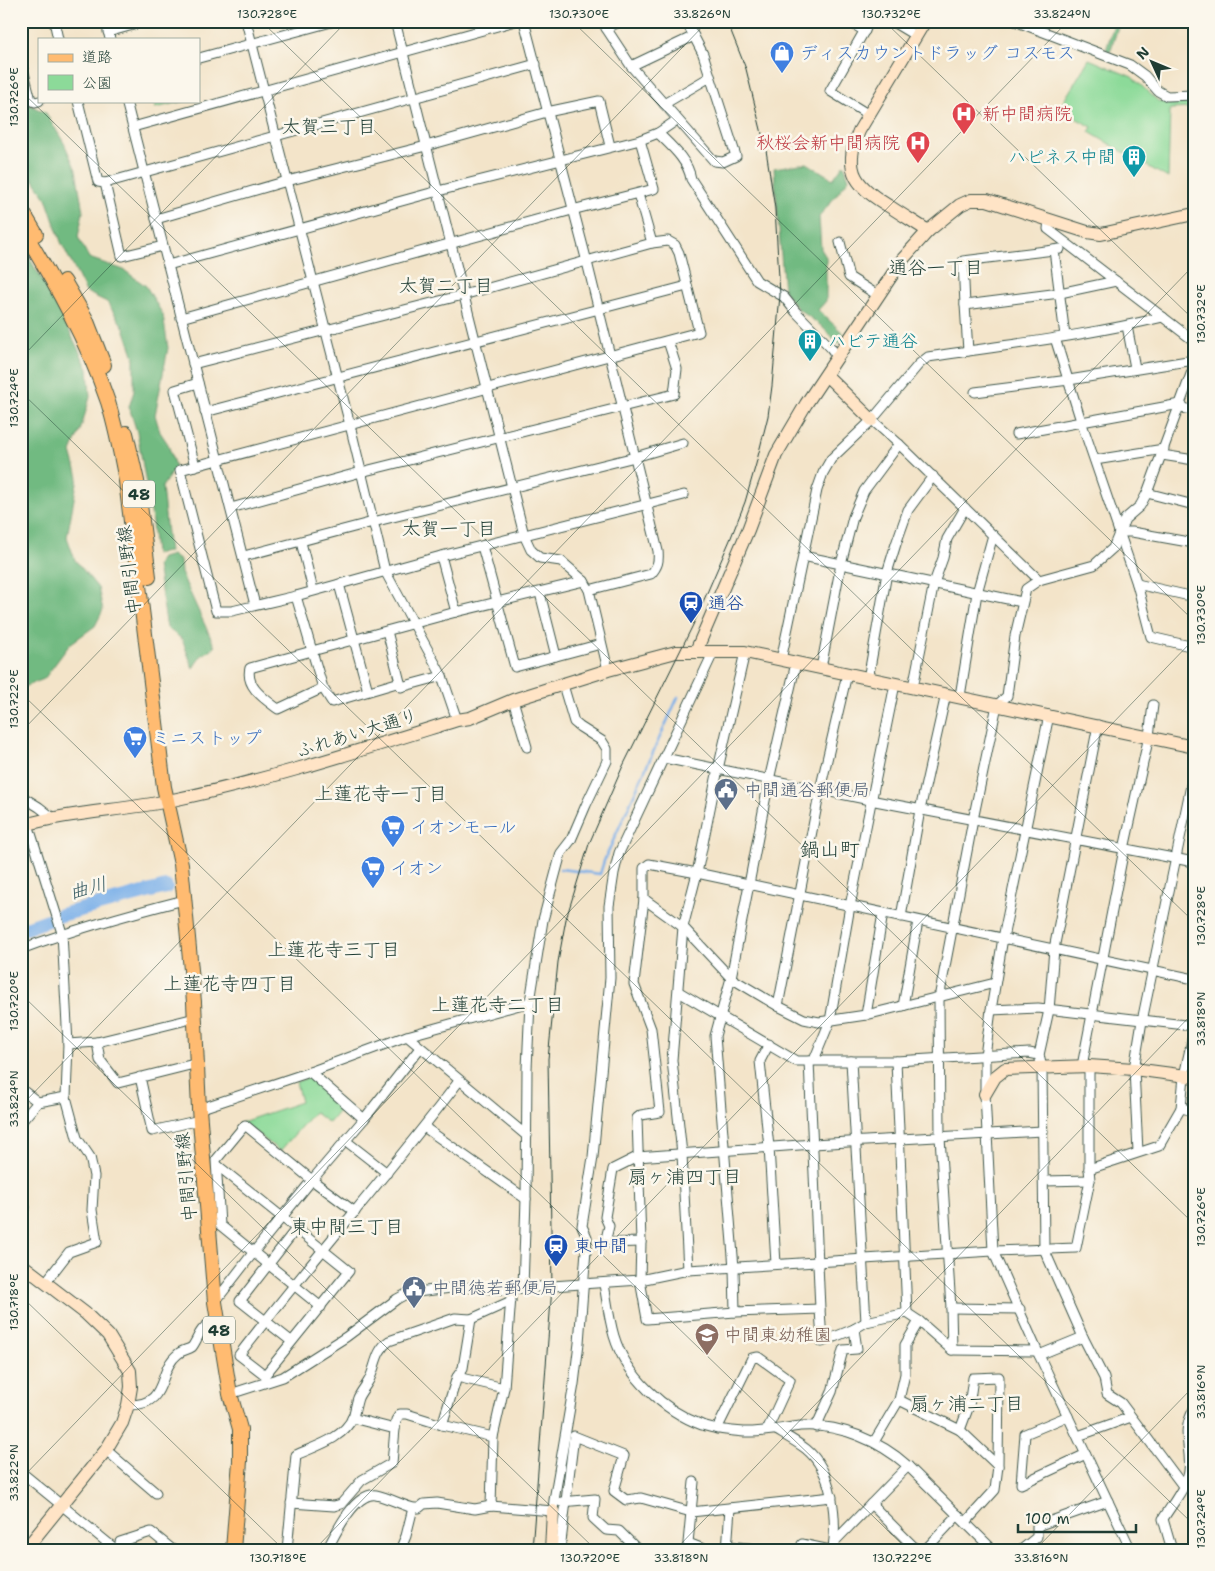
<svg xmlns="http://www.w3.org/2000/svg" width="1215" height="1571" font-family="'Shantell Sans','Klee One',sans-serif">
  <rect width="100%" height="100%" fill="#fbf7ec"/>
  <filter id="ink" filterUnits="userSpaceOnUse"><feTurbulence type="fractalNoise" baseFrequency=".02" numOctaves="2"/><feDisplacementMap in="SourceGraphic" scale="10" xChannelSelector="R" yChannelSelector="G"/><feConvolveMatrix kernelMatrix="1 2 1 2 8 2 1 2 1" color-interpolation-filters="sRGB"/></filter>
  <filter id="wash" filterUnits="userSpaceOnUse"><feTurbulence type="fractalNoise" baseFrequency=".0096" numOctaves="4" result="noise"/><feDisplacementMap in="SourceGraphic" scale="20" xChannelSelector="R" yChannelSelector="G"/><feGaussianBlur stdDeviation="1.12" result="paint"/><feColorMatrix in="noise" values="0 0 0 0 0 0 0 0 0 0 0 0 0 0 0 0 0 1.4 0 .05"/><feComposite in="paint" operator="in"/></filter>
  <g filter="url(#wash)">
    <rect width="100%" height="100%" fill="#f3e4c9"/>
    <!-- green -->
    <g fill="#8cda99" stroke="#568c66">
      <path d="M1089 59 1132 77 1158 101 1170 104 1194 102V108L1170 109 1168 178 1089 132 1092 127 1059 109Z"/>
      <path d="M154 101H185L155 108Z"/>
      <path d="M309 1077 343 1106 329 1123 314 1112 280 1151 242 1122 301 1102 296 1082Z"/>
    </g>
    <!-- forest -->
    <g fill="#71ba81" stroke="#487c5a">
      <path d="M1115 21H1120L1110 52 1106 50Z"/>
      <path d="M21 82 26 103 46 113 64 143 76 170 83 212 78 237 89 258 124 270 146 286 163 315 168 348 155 415 160 432 168 444 175 467 162 487 169 552 155 554 151 512 137 432 129 407 134 391V357L124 328 107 302 86 292 61 242 46 198 21 161Z"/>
      <path d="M807 163 833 179 844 164 849 179 819 217 821 249 826 257V301L818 310 845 335 839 344 820 325 797 308 784 291 774 168Z"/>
      <path d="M21 244 54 300 88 369 90 397 81 428 71 452 78 477 67 537 75 560 98 588 103 610 95 626 70 644 44 679 21 688Z"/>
      <path d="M172 555 180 561 181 573 215 647 201 656 193 668 182 639 167 628 157 565 162 558Z"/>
    </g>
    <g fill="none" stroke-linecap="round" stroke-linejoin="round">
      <!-- stream -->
      <path stroke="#7cb0e9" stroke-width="2.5" d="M560 869 600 874 604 861 678 697"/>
      <!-- river -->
      <path stroke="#7cb0e9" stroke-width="14" d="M21 930 61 915 166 887"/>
    </g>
  </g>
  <g filter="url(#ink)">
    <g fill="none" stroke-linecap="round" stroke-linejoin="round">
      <defs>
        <g id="street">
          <path d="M54 21 58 39"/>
          <path d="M106 21 110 39"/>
          <path d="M246 21 350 425 385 571 442 676 457 720"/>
          <path d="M395 21 524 535 531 550 540 558 561 561 584 581 589 590 608 670"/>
          <path d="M524 21 587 262 658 551C659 561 658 566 651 574L589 590"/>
          <path d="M605 21 606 28 631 66 714 161 723 162 736 156 703 54 686 21"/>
          <path d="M848 21 865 31"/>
          <path d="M891 21 916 36"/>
          <path d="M1015 21 1130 65 1145 76 1158 91 1167 96 1194 95"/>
          <path d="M606 28 622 21"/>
          <path d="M108 32 147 21"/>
          <path d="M199 58 335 21"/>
          <path d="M21 61 31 100 35 102 39 101"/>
          <path d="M631 66 694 36"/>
          <path d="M78 101 98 182 105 183 536 64"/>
          <path d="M126 101 255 605"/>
          <path d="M664 104 710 77"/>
          <path d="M869 115 830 91 870 21"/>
          <path d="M133 127 515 21"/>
          <path d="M658 133C671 146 688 160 691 179L757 281 784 297 796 312 831 348 838 358"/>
          <path d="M105 183 122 256 163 246"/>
          <path d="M638 194 652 243"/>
          <path d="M156 219 287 181 426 146 547 112 599 101 610 146"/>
          <path d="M1049 220 1048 229 1194 341"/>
          <path d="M840 242 849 277 879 296"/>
          <path d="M1060 249 1054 250 1065 336"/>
          <path d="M168 265 438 191 640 140 658 133 677 120"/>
          <path d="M965 305 963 261 1054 250"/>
          <path d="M181 318 572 210 654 189 640 140"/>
          <path d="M1127 326 1135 368"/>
          <path d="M1055 338 1081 421 1137 584 1151 637 1194 647"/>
          <path d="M968 351 965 305 1060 293 1116 281"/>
          <path d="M193 364 463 295 652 243 668 241 675 245 679 253 699 332 180 470 216 611H232L296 596 441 556 684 495"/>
          <path d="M975 392 1069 380 1194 360"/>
          <path d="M205 412 687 286"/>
          <path d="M872 420 899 444 1039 580"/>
          <path d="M1016 434 1180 404 1186 409 1194 410"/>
          <path d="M1162 455 1194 460"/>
          <path d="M1095 460 1164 449"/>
          <path d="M195 466 175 390 198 383"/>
          <path d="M1147 493 1194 505"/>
          <path d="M231 508 361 472 674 394 677 369 668 341"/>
          <path d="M1119 532H1132L1194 543"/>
          <path d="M301 542 313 590"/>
          <path d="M482 546 515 667 601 644"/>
          <path d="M244 556 373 522 635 457 683 443"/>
          <path d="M441 556 456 612"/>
          <path d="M803 556 1022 602"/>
          <path d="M339 584 368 691"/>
          <path d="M1137 584 1194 597"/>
          <path d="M540 593 556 656"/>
          <path d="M296 596 312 651 456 612 584 581"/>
          <path d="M387 631 400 682"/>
          <path d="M781 660 817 490 823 473 831 459 872 420 919 364 928 357C1006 345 1086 336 1163 317"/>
          <path d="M821 668 841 564 853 517 864 491 899 444"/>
          <path d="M868 679 887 573 896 544 908 510 933 476"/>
          <path d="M913 687 934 583 943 558 947 539 965 508"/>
          <path d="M323 688 278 709C265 699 245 687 250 668L312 651 323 688 332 702 400 682 401 687 442 676"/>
          <path d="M960 696 977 593 993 535"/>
          <path d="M513 700 527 747"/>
          <path d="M1049 715 1003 938 991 1010 985 1056V1094L993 1251 1039 1355 1131 1550"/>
          <path d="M1098 725 1054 949 1049 1010 1039 1055 1042 1068 1044 1249 1083 1337 1104 1378 1107 1394 1121 1403 1183 1486"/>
          <path d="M664 758 870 800 1194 862"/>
          <path d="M21 796 39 807 53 818"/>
          <path d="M28 824 62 933 68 1044 66 1097 77 1138 90 1157 94 1176 92 1210 97 1242 69 1252 45 1283"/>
          <path d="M644 899 683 927 731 978 778 1006 804 1019 819 1022 866 1015 995 983"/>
          <path d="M901 917 920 810 946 694"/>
          <path d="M21 949C75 929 129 914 184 900"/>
          <path d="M679 992 796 1061H896L1029 1053 1039 1055"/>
          <path d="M778 1006 820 790 847 674"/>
          <path d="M903 1006 918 921"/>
          <path d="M991 1010 1038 1008 1194 1026"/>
          <path d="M866 1015 883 913"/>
          <path d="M407 1036 527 1136"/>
          <path d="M97 1042 100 1060 118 1083 198 1063"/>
          <path d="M68 1044 97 1042 195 1018"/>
          <path d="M769 1044 760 1061 769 1147 776 1264"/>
          <path d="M814 1060 830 1021 850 906 895 684"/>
          <path d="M809 1061 820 1309"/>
          <path d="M851 1061 866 1322"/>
          <path d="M896 1061 907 1313"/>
          <path d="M1082 1066 1124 849 1149 736 1153 705"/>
          <path d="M310 1072 364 1119"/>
          <path d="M140 1077 152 1131 200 1120"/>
          <path d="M21 1089 38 1102"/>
          <path d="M1181 1108 1184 1076 1194 1031"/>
          <path d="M199 1109 310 1072 407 1036 530 1002"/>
          <path d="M21 1122 38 1102 66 1097"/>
          <path d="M424 1127 526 1199"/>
          <path d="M346 1141 387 1173"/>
          <path d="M1138 1152 1134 1069 1142 1021 1194 771"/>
          <path d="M217 1165 349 1271 265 1375 239 1355C310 1262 389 1174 459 1081"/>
          <path d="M1089 1169V1066"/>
          <path d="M1044 1181 1090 1180"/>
          <path d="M21 1212 25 1207"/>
          <path d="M641 1242 605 1243 609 1226 605 1217 613 1169 637 1157 813 1144 1043 1131"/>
          <path d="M688 1270 682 1154 672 1060 683 927 697 873 718 769 745 652"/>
          <path d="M604 1284C607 1301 609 1319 614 1336 626 1376 664 1411 702 1425 715 1429 730 1431 744 1432 763 1433 782 1428 800 1426 839 1423 880 1441 908 1466L993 1550"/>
          <path d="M523 1288 526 1199 527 1069 530 1002 543 920 561 853 571 840 586 805 607 761V749L602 741 580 727 574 722 563 685"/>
          <path d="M215 1302 253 1253 312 1180 364 1119 420 1048"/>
          <path d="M321 1307 220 1225 216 1160 245 1125 312 1180 355 1212"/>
          <path d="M951 1308 1020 1309"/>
          <path d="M735 1312 734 1268 715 1036 731 978 769 780 796 663"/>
          <path d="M291 1341 240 1301 296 1229"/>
          <path d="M952 1350 951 1308 940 1137 939 998 973 820 997 705 1007 696 1015 636 1026 589 1039 580 1094 565 1113 548 1125 519 1140 506 1147 493 1194 366"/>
          <path d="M1037 1351 952 1350 919 1321 907 1313 866 1322 854 1329 822 1342 820 1309 735 1312 647 1319 640 1280 641 1242 637 1118 641 1115 660 1112 651 1029 634 984 644 899V868L649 864 697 873 1194 979"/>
          <path d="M1039 1355 1083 1337"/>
          <path d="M457 1377 504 1388"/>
          <path d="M230 1394 283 1377 346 1337 397 1299 408 1293 460 1287 512 1290 523 1288 640 1280 688 1270 993 1251 1076 1248 1090 1180 1089 1169 1159 1146 1181 1108 1194 1111"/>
          <path d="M899 1400 960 1430 998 1466"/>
          <path d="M128 1405C170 1406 156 1371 178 1354 182 1350 188 1350 192 1347 196 1342 198 1335 202 1330 206 1325 212 1321 217 1317"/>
          <path d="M1068 1416 1025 1434 1021 1484 1086 1454"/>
          <path d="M442 1425 493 1437"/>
          <path d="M816 1427 832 1392 843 1350 857 1349 854 1329"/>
          <path d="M395 1429 396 1420 400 1414H407L442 1425 457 1377 463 1368 471 1319"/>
          <path d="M717 1429 752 1358 758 1357 790 1380 767 1430"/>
          <path d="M776 1430C786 1436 797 1442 806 1449 833 1471 837 1517 833 1550"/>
          <path d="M960 1430 969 1406 973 1378 999 1377 998 1466 995 1490 966 1522"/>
          <path d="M1078 1436 1131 1417"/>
          <path d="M874 1442 899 1400 905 1374V1345L919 1321"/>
          <path d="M106 1450 156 1493"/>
          <path d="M21 1472 114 1548 113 1550"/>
          <path d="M561 1502 595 1499 593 1518 606 1530 619 1531 638 1550"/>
          <path d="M291 1503 334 1506 341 1504 362 1480 392 1463 395 1429 352 1418"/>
          <path d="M871 1504 917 1550"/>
          <path d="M491 1506 493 1437 504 1388 511 1297"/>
          <path d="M120 1542 151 1532 173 1550"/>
          <path d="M834 1542 908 1466"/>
          <path d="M802 1544 830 1550"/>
          <path d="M728 1546 768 1550"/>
          <path d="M287 1550 296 1455C316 1446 343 1439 353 1417 355 1411 356 1404 358 1398 361 1391 367 1385 370 1378 376 1365 376 1350 389 1341L455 1318 471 1319 511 1301"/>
          <path d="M327 1550C335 1534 355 1492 376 1495 387 1497 402 1505 413 1508H419L424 1504 437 1503 475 1509 491 1506 553 1511 554 1500 574 1384 579 1343 587 1237 582 1226 593 1157 610 978 609 906 614 873 619 853 713 653"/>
          <path d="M400 1550 406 1536 413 1508"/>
          <path d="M560 1550 574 1436 624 1456 614 1491 626 1500 641 1498 691 1512 694 1482"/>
          <path d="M706 1550 688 1543 691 1512 832 1497"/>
          <path d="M727 1550 730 1508"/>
          <path d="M925 1550 958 1515"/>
          <path d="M1021 1550 1037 1537V1526L1108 1501"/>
          <path d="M1172 1550 1163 1519C1170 1507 1188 1485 1189 1471 1192 1446 1180 1434 1194 1409"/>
        </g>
        <g id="secondary">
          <path d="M925 21 859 131C841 172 858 188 892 208 904 216 916 223 928 231"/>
          <path d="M826 375 872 420"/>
          <path d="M696 651 748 530 776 455 806 404 902 260 928 231 960 205 971 200H987L1087 232 1101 234 1194 214"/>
          <path d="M21 826C69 812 119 811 168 801 266 781 361 750 457 720L470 718 513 700 608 670 676 652H745L1194 747"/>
          <path d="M985 1094 995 1077 1005 1069 1089 1066 1134 1069 1194 1077"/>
          <path d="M21 1264 85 1313 108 1335 130 1371 131 1387 128 1405 122 1423 106 1450 25 1550"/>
          <path d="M551 1550 553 1511"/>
        </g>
        <g id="primary">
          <path d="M21 209 36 234"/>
          <path d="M21 227C55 283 87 340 108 402 116 428 121 454 126 481L164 787 181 864 194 1002 199 1109 215 1302 230 1394 240 1429V1461L233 1550"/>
          <path d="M64 281 86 319 104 365"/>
          <path d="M126 433 137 481 149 577"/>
        </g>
      </defs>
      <!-- street casing -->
      <use href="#street" stroke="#3f564a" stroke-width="11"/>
      <!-- secondary casing -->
      <use href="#secondary" stroke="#3f564a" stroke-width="14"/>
      <!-- primary casing -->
      <use href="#primary" stroke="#3f564a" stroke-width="16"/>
      <!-- street -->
      <use href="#street" stroke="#fff" stroke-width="9"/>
      <!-- secondary -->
      <use href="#secondary" stroke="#ffe4c6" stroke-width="12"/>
      <!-- primary -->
      <use href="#primary" stroke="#ffbb71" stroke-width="14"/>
      <!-- tram -->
      <path stroke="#1f3d34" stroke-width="1" d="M532 1550 552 1287 548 1059 558 962 566 919 589 844 622 768 693 625 730 540 745 502 756 464 768 416 772 386 780 295 775 208 766 150 746 69 727 21"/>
    </g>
  </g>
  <!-- ticks -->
  <path fill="none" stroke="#1f3d34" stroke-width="1" stroke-opacity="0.45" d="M261 21 1194 922M572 21 1194 621M884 21 1194 320M21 91 1194 1224M21 358 347 21M21 392 1194 1525M21 693 908 1550M21 732 708 21M21 994 596 1550M21 1106 1068 21M21 1296 284 1550M21 1479 1194 265M314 1550 1194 639M675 1550 1194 1012M1035 1550 1194 1386"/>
  <!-- icons -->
  <defs>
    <symbol id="shop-pin" viewBox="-11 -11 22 30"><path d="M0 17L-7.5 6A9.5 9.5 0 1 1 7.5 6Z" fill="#3f7fe0" stroke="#fbf7ec"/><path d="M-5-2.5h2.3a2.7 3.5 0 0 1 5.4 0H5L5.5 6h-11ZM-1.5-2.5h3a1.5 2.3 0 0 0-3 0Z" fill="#fff"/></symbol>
    <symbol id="hospital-pin" viewBox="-11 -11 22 30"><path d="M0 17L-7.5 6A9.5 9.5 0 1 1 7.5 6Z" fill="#e0444e" stroke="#fbf7ec"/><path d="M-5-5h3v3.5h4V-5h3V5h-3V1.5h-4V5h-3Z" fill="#fff"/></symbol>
    <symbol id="building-pin" viewBox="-11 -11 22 30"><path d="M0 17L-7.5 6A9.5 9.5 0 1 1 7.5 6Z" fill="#0f9aa8" stroke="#fbf7ec"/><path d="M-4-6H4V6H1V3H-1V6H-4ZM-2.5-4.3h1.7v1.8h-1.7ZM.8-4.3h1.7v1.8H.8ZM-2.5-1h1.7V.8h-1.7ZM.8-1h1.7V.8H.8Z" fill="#fff"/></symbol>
    <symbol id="station-pin" viewBox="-11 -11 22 30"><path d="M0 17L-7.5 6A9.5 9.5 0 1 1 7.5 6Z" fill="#1a4fb4" stroke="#fbf7ec"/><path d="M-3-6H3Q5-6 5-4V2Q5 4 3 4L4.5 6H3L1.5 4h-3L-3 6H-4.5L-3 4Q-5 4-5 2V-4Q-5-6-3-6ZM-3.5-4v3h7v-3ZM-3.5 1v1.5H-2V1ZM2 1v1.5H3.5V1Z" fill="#fff"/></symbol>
    <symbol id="supermarket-pin" viewBox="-11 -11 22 30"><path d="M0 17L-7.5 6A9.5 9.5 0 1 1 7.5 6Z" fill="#3f7fe0" stroke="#fbf7ec"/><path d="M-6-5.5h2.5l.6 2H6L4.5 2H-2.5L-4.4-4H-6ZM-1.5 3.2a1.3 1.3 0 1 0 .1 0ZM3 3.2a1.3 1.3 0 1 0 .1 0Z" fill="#fff"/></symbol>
    <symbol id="civic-pin" viewBox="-11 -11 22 30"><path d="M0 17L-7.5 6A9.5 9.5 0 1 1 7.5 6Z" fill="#5c6f8a" stroke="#fbf7ec"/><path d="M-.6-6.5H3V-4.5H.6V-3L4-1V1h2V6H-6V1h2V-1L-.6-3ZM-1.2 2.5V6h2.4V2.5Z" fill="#fff"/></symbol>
    <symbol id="school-pin" viewBox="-11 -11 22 30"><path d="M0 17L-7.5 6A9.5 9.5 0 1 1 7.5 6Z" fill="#8d6e63" stroke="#fbf7ec"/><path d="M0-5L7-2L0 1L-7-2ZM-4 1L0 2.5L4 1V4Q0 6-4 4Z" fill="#fff"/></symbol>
  </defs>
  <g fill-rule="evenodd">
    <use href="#shop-pin" x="768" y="39" width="28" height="38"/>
    <use href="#hospital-pin" x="950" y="100" width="28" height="38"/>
    <use href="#hospital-pin" x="904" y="129" width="28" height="38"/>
    <use href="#building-pin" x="1120" y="143" width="28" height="38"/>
    <use href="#building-pin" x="796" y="327" width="28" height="38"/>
    <use href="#station-pin" x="677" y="589" width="28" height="38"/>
    <use href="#supermarket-pin" x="121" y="724" width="28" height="38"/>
    <use href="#civic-pin" x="712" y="776" width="28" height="38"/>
    <use href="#supermarket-pin" x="379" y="813" width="28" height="38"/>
    <use href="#supermarket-pin" x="359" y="854" width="28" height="38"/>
    <use href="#station-pin" x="542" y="1232" width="28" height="38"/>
    <use href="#civic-pin" x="400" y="1274" width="28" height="38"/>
    <use href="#school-pin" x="693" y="1321" width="28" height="38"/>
  </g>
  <g text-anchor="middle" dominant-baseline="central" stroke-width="5" stroke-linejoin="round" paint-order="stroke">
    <!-- shield labels -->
    <g fill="#fbf7ec" stroke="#61756b" stroke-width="1">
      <rect x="123" y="480.5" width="32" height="27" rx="4"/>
      <rect x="203" y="1316.5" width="32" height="27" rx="4"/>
    </g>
    <g font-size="16" font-weight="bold" fill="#1f3d34">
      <text x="139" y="494">48</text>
      <text x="219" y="1330">48</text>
    </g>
    <!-- shop labels -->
    <g font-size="18" fill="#366cbe" stroke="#fbf7ec" text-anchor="start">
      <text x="800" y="53">ディスカウントドラッグ コスモス</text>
      <text x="152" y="738">ミニストップ</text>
      <text x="410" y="827">イオンモール</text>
      <text x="390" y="868">イオン</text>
    </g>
    <!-- health labels -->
    <g font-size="18" fill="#be3a42" stroke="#fbf7ec" text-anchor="start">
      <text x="982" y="114">新中間病院</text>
      <text x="900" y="143" text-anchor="end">秋桜会新中間病院</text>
    </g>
    <!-- culture labels -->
    <g font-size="18" fill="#0d838f" stroke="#fbf7ec" text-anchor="end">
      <text x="1116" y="157">ハピネス中間</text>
      <text x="828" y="341" text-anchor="start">ハビテ通谷</text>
    </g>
    <!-- street labels -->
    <g font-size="18" fill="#1f3d34" stroke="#fbf7ec">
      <text transform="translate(129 570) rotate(-97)">中間引野線</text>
      <text transform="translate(357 733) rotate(-17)">ふれあい大通り</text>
      <text transform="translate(186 1177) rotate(-95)">中間引野線</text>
    </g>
    <!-- transit labels -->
    <g font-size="18" fill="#164399" stroke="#fbf7ec" text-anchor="start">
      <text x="708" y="603">通谷</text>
      <text x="574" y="1246">東中間</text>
    </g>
    <!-- service labels -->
    <g font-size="18" fill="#4e5e75" stroke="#fbf7ec" text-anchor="start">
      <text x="744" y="790">中間通谷郵便局</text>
      <text x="432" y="1288">中間徳若郵便局</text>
    </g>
    <!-- education labels -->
    <g font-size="18" fill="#785e54" stroke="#fbf7ec" text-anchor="start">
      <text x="724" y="1335">中間東幼稚園</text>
    </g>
    <!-- neighbourhood labels -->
    <g font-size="19" fill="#1f3d34" stroke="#fbf7ec">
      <text x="329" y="126">太賀三丁目</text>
      <text x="936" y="267">通谷一丁目</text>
      <text x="446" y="285">太賀二丁目</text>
      <text x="449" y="528">太賀一丁目</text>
      <text x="381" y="793">上蓮花寺一丁目</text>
      <text x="334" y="949">上蓮花寺三丁目</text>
      <text x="230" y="983">上蓮花寺四丁目</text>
      <text x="498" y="1004">上蓮花寺二丁目</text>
      <text x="685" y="1176">扇ヶ浦四丁目</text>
      <text x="347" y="1226">東中間三丁目</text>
      <text x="967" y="1403">扇ヶ浦二丁目</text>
    </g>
    <!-- water labels -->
    <g font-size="19" font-style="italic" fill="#365a61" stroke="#fbf7ec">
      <text transform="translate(88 888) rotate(-15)">曲川</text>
    </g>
    <!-- quarter labels -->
    <g font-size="20" fill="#1f3d34" stroke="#fbf7ec">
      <text x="830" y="849">鍋山町</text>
    </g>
  </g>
  <!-- margin -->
  <rect width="1215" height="1571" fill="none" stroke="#fbf7ec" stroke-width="55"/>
  <!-- legend -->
  <rect x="38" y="38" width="162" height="65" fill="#fbf7ec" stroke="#a3ada2"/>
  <rect x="48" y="54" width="25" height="8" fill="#ffbb71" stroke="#a3ada2"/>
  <text x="82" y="62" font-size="15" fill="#1f3d34">道路</text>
  <rect x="48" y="75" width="25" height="15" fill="#8cda99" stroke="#a3ada2"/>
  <text x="82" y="88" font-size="15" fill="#1f3d34">公園</text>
  <!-- north arrow -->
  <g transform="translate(1152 62) rotate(314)" stroke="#fbf7ec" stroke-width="4" paint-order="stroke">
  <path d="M0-4L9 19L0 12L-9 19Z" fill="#1f3d34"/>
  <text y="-8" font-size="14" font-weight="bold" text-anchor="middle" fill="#1f3d34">N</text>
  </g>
  <!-- scale -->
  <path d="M1018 1524v8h118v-8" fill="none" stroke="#1f3d34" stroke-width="2.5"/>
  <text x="1025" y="1524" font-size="15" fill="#1f3d34" stroke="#fbf7ec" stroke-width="4" paint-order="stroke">100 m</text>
  <rect x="28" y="28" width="1160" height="1516" fill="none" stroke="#1f3d34" stroke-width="2"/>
  <g font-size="12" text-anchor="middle" fill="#1f3d34">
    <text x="267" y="18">130.728°E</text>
    <text x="579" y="18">130.730°E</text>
    <text x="702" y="18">33.826°N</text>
    <text x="891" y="18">130.732°E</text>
    <text x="1062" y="18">33.824°N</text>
    <text transform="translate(14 97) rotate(-90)" y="4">130.726°E</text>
    <text transform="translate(1201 314) rotate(-90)" y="4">130.732°E</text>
    <text transform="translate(14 398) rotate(-90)" y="4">130.724°E</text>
    <text transform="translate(1201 615) rotate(-90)" y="4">130.730°E</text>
    <text transform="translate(14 699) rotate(-90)" y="4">130.722°E</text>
    <text transform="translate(1201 916) rotate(-90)" y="4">130.728°E</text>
    <text transform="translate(14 1001) rotate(-90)" y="4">130.720°E</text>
    <text transform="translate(1201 1019) rotate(-90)" y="4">33.818°N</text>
    <text transform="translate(14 1099) rotate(-90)" y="4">33.824°N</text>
    <text transform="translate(1201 1217) rotate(-90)" y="4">130.726°E</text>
    <text transform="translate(14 1302) rotate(-90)" y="4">130.718°E</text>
    <text transform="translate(1201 1392) rotate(-90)" y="4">33.816°N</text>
    <text transform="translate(14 1473) rotate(-90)" y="4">33.822°N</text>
    <text transform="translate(1201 1519) rotate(-90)" y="4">130.724°E</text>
    <text x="278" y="1562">130.718°E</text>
    <text x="590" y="1562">130.720°E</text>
    <text x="681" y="1562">33.818°N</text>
    <text x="902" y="1562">130.722°E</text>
    <text x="1041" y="1562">33.816°N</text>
  </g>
</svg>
